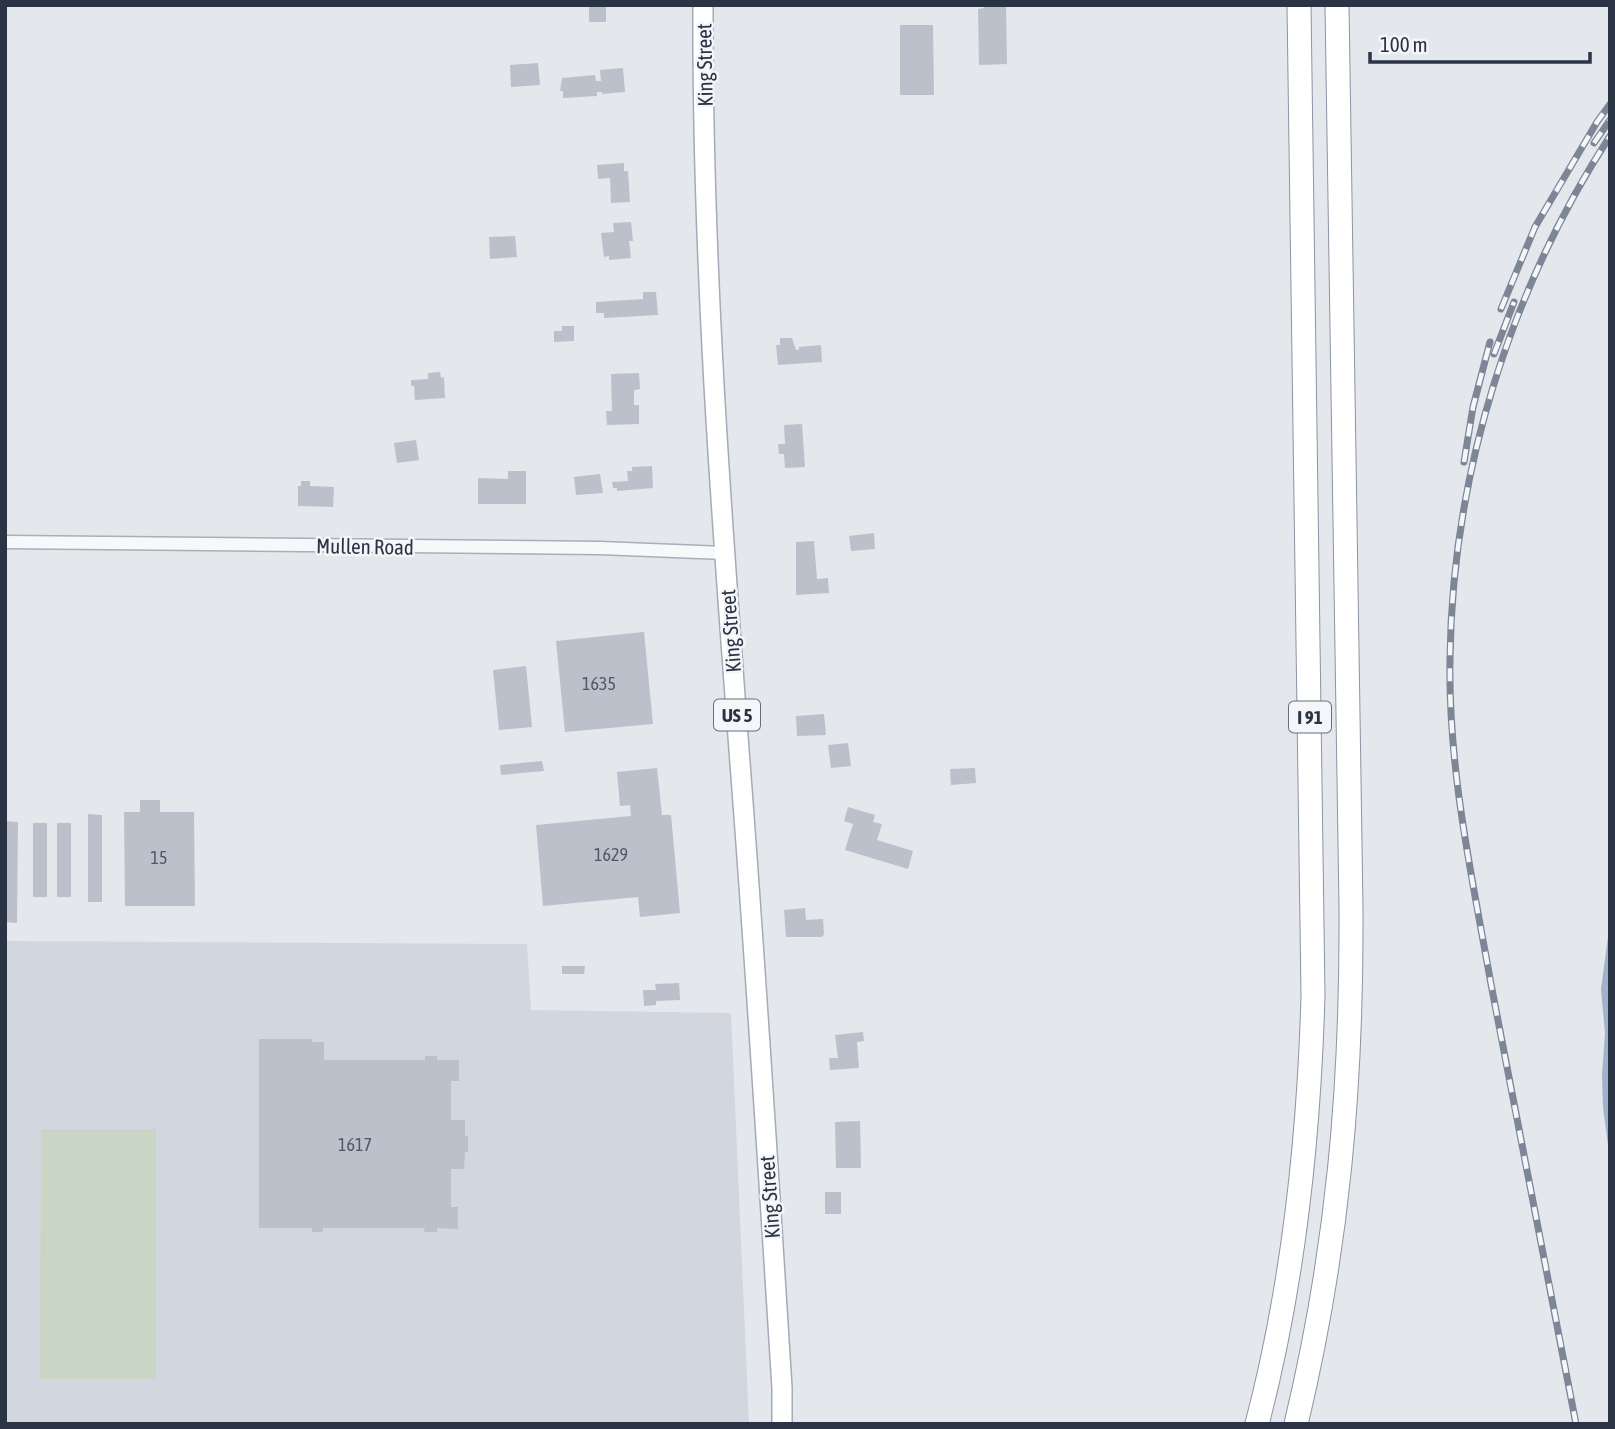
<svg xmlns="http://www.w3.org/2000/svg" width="1615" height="1429" font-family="'Asap Condensed',sans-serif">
  <rect width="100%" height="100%" fill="#e4e7ec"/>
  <!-- built -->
  <path fill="#d2d6de" d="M5 941 527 944 531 1010 731 1013 749 1424H5Z"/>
  <!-- green -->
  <path fill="#c9d6c5" d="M41 1129H156V1379H40Z"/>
  <!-- water -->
  <path fill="#9fb4cc" d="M1610 922V1161L1603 1107 1602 1075 1605 1033 1601 989Z"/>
  <!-- building -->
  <g fill="#bbc0ca">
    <rect x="589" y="5" width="17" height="17"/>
    <path d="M984 5H1006L1007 64 979 65 978 9 984 8Z"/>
    <path d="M900 25H933L934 95H900Z"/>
    <path d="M538 63 540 85 511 87 510 65Z"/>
    <path d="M623 68 625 92 602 94V92H597V96L563 98V91H560L562 78 595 75 596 81H601L600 70Z"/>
    <path d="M624 163V171H628L630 202 611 203 610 178 598 179 597 165Z"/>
    <path d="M631 222 633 241H629L631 258 609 260V256L604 257 601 233 614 232 613 223Z"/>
    <path d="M515 236 517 257 490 259 489 237Z"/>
    <path d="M643 292H656L658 315 604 318V313H596V302L643 299Z"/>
    <path d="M562 326H574V341L554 342V331H562Z"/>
    <path d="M780 338H792L796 350H799V347L821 345 822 362 778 365 776 345H780Z"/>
    <path d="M440 372 441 378 444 377 445 398 415 400 414 386H411V380L428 379V373Z"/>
    <path d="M639 373 640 389 634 390V405H639V424L607 425 606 411H612L611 374Z"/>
    <path d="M802 424 805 467 785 468 784 454H779L778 444H785L784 425Z"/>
    <path d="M416 440 419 460 397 463 394 443Z"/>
    <path d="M652 466 653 488 617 491V488H613L612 482 628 481 627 471H632V467Z"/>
    <path d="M508 471H526V504H478V478L508 479Z"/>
    <path d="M600 474 603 493 576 495 574 477Z"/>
    <path d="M301 481H310V486L334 487 333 507 298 506V486H301Z"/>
    <path d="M874 533 875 549 851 551 849 536Z"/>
    <path d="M814 541 817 579 828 578 829 593 796 595V542Z"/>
    <path d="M644 632 653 724 565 732 556 641Z"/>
    <path d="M526 666 532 727 499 730 493 670Z"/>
    <path d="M824 714 826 735 797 736 796 716Z"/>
    <path d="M848 743 851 766 831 768 828 745Z"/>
    <path d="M542 761 544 771 501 775 500 765Z"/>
    <path d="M657 768 662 815H671L680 913 640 917 638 897 543 906 536 825 631 816 630 805 620 806 617 772Z"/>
    <path d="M975 768 976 783 951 785 950 769Z"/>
    <path d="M140 800H160V812H194L195 906H125L124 812H140Z"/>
    <path d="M848 807 875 815 873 822 882 824 877 840 913 851 908 869 845 850 853 824 844 821Z"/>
    <path d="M88 814 102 815V902H88Z"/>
    <path d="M5 821 18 822 17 923 5 922Z"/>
    <rect x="33" y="823" width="14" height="74"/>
    <rect x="57" y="823" width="14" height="74"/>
    <path d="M805 908 806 920 823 919 824 934 822 937H786L784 910Z"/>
    <path d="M562 966H585L584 974H562Z"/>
    <path d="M679 983 680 1000 656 1001V1005L644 1006 643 990H656L655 984Z"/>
    <path d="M863 1032 864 1041 857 1042 859 1068 830 1070 829 1058H838L835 1035Z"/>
    <path d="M259 1039H312V1042H324V1060H425V1056H437V1060H459V1081H451V1120H465V1136H468V1152H465L464 1169H451V1207H458V1229L437 1228V1232H424L425 1228H323V1232H312V1228H259Z"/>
    <path d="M860 1121 861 1168H836L835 1122Z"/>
    <rect x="825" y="1192" width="16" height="22"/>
  </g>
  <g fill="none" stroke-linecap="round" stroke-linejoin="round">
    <defs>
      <path id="minor" d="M5 542 600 548 724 553"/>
      <path id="primary" d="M703 5C702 258 721 511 740 763 756 971 769 1179 782 1388V1424"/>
      <g id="motorway">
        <path d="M1257 1424C1294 1283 1309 1139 1313 995L1299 5"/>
        <path d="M1296 1424C1338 1249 1352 1087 1351 908L1337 5"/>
      </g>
    </defs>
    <!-- minor casing -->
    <use href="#minor" stroke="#a9aeb7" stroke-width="15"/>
    <!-- primary casing -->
    <use href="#primary" stroke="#a3abb8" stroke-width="22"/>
    <!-- motorway casing -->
    <use href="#motorway" stroke="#8b94a3" stroke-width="25"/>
    <!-- minor -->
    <use href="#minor" stroke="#f7f8fa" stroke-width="12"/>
    <!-- primary -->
    <use href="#primary" stroke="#fff" stroke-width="19"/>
    <!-- motorway -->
    <use href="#motorway" stroke="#fff" stroke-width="23"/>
    <defs>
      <g id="rail">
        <path d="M1594 143 1610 120"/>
        <path d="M1501 309 1535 227 1597 122 1610 104"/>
        <path d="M1494 354 1514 302"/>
        <path d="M1464 462 1473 407 1490 342"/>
        <path d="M1576 1424C1548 1277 1519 1131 1491 984 1472 877 1448 769 1450 659 1452 475 1510 290 1610 136"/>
      </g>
    </defs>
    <!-- rail casing -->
    <use href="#rail" stroke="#7d8696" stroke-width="7"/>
    <!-- rail -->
    <use href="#rail" stroke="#f4f6f9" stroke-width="4.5" stroke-dasharray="13" stroke-linecap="butt"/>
  </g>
  <g text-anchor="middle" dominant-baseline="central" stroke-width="5" stroke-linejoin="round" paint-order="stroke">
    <!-- number labels -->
    <g font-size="18" fill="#4f5766">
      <text x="599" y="683">1635</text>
      <text x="611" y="854">1629</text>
      <text x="159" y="857">15</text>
      <text x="355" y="1144">1617</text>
    </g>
    <!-- shield labels -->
    <g fill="#f4f6f9" stroke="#676e7b" stroke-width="2">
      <rect x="714" y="699.5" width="46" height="31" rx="5"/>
      <rect x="1289" y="701.5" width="42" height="31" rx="5"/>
    </g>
    <g font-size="19" font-weight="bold" fill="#2b3445">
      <text x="737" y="715">US 5</text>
      <text x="1310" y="717">I 91</text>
    </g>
    <!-- street labels -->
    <g font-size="21" fill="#2b3445" stroke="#f4f6f9">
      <text transform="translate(704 65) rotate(-91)">King Street</text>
      <text transform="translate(365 546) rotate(1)">Mullen Road</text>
      <text transform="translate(730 631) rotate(-94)">King Street</text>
      <text transform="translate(769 1197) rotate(-94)">King Street</text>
    </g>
  </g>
  <!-- border -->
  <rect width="1615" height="1429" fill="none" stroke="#2b3445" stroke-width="14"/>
  <!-- scale -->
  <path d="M1370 52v10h220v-10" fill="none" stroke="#2b3445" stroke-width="3.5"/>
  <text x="1380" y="52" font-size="21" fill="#2b3445" stroke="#f4f6f9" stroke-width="5" paint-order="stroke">100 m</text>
</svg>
